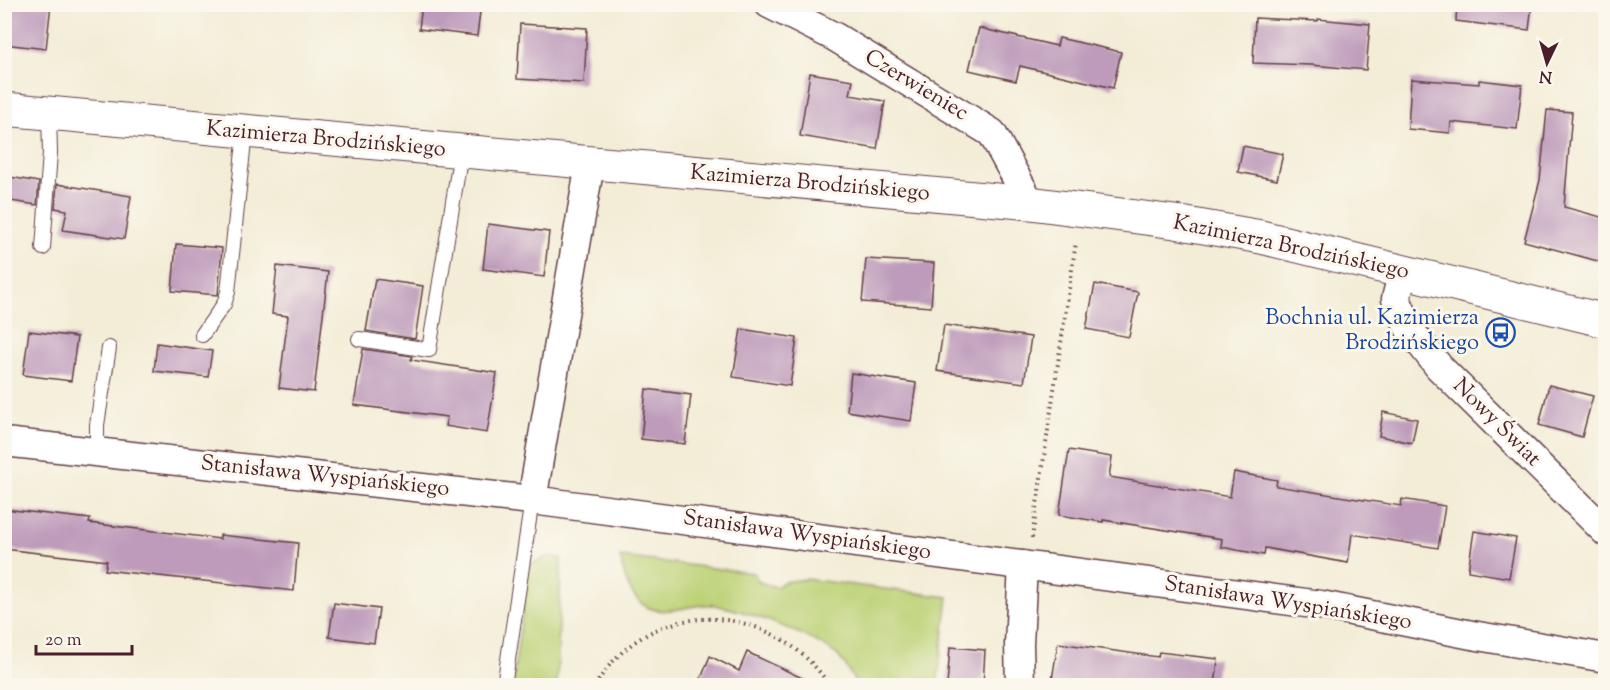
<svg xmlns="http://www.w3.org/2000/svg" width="1610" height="690" font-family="'Sorts Mill Goudy',serif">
  <rect width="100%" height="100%" fill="#fbf7ec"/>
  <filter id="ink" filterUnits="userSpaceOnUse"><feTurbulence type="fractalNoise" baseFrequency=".0167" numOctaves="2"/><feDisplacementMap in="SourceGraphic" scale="12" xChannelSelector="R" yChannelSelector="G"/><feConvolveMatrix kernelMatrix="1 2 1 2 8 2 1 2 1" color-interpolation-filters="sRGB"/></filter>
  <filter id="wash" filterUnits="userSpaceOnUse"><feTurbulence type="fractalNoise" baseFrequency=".008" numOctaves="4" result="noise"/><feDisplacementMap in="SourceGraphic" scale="24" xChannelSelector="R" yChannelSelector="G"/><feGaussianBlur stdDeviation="1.35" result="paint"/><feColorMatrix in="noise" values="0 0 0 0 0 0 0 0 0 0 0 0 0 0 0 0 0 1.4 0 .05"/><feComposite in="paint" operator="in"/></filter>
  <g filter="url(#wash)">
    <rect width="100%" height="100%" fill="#f3edd7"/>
    <!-- green -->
    <g fill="#bbd175" stroke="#827850" stroke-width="1.5">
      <path d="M547 557 561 558 557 685 512 686 529 565Z"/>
      <path d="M620 557 754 573 759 582 776 587 784 582 806 579 948 597 937 685H857C851 676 845 662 837 655 816 637 733 604 706 605 688 605 664 616 647 607 629 598 624 575 620 557Z"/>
    </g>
    <g id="blocks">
      <!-- building -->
      <g fill="#be9bbb">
        <path d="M10 4H51L46 49 4 44V15L8 16Z"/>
        <path d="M422 4H481L477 36 419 29Z"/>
        <path d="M1457 4H1532L1529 30 1456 21Z"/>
        <path d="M1255 18 1318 21V19L1370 24 1366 70 1311 65 1253 63Z"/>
        <path d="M520 24 587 28 584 83 517 79Z"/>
        <path d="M979 28 1057 46 1059 38 1121 52 1113 88 1020 66 1016 81 969 70Z"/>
        <path d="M810 73 853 80 850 95 885 101 877 149 800 136Z"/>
        <path d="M1411 79 1479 84V80L1522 85 1517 129 1451 122 1450 133 1408 129Z"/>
        <path d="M1547 110 1572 112 1564 207 1605 218V263L1524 241 1540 180Z"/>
        <path d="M1243 146 1283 154 1277 180 1238 172Z"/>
        <path d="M4 176 39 182 37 205 4 200Z"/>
        <path d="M57 184 131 196 124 239 63 230 67 210 55 208Z"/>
        <path d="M488 224 549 232 544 277 483 269Z"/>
        <path d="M176 244 222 248 218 295 172 291Z"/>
        <path d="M866 259 934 263 931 307 862 302Z"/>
        <path d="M277 266 328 272 314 392 279 388 288 316 272 314Z"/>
        <path d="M375 279 423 286 415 339 366 331Z"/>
        <path d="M1095 284 1138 292 1129 337 1086 329Z"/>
        <path d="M944 325 1031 337 1024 383 937 371Z"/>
        <path d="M741 329 797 338 790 386 733 377Z"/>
        <path d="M29 331 77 337 71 381 23 375Z"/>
        <path d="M157 343 212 351 208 377 154 371Z"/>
        <path d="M363 349 412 356 411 360 497 373 487 433 445 426 447 417 354 405Z"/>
        <path d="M851 373 916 383 911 421 847 411Z"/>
        <path d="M1549 385 1593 396 1582 437 1539 425Z"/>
        <path d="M646 389 691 395 685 444 641 439Z"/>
        <path d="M1383 412 1417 419 1412 443 1379 436Z"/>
        <path d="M1069 450 1112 457 1109 477 1230 497 1234 472 1277 480 1276 486 1401 506 1402 499 1445 506 1438 548 1352 534 1348 563 1265 548 1264 555 1221 547 1222 539 1103 520V522L1059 515Z"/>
        <path d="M4 509 90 519 89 523 220 539V535L298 543 294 591 105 570 107 561 4 549Z"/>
        <path d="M1474 531 1516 538 1509 578 1468 571Z"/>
        <path d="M334 603 379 609 374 643 329 637Z"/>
        <path d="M1058 643 1158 657 1159 652 1218 659 1215 686H1051Z"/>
        <path d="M950 647 985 650 983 686H947Z"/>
        <path d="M747 652 819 686H698L710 656 739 671Z"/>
      </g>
    </g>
  </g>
  <g filter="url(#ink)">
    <use href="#blocks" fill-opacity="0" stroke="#633e45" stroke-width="1.5"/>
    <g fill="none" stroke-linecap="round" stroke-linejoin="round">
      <defs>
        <g id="service">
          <path d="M43 248 50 153 49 114"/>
          <path d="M202 335 224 304 228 292 245 132"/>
          <path d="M359 339 429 350 461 152"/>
          <path d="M97 453V425L109 348"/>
          <path d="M504 686 532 500"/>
        </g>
        <g id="minor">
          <path d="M769 4 835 37 992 133 1030 203"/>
          <path d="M1403 271 1396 299 1410 330 1439 367 1606 532"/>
          <path d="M4 442 532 500 1321 605 1472 635 1606 658"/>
          <path d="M532 500 590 164"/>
          <path d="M1020 686 1019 644 1023 565"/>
        </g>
        <path id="secondary" d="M4 109 1030 203 1175 222 1261 237 1606 321"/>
      </defs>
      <!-- service casing -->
      <use href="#service" stroke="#633e45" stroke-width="16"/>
      <!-- minor casing -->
      <use href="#minor" stroke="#633e45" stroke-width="31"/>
      <!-- secondary casing -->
      <use href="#secondary" stroke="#633e45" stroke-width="35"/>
      <!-- path -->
      <g stroke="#633e45" stroke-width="4" stroke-dasharray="1.5 4.5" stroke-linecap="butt">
        <path d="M1032 538 1076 242"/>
        <path d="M595 686C649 593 773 600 830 686"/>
      </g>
      <!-- service -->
      <use href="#service" stroke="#fff" stroke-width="14"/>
      <!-- minor -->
      <use href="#minor" stroke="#fff" stroke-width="28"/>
      <!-- secondary -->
      <use href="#secondary" stroke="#fff" stroke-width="33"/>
    </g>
  </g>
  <!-- icons -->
  <defs>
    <symbol id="bus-ring" viewBox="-11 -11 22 22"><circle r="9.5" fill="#fbf7ec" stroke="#1a4fb4" stroke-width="1.5"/><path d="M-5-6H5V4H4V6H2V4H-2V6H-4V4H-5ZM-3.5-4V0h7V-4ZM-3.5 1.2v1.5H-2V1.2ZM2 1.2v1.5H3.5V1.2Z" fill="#1a4fb4"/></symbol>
  </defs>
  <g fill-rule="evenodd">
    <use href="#bus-ring" x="1484" y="316" width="33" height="33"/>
  </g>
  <g text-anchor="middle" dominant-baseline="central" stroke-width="6" stroke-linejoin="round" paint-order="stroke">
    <!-- street labels -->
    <g font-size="22" fill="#4a1f2b" stroke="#fbf7ec">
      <text transform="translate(916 86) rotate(31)">Czerwieniec</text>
      <text transform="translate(326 140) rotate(5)">Kazimierza Brodzińskiego</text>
      <text transform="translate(810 184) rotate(5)">Kazimierza Brodzińskiego</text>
      <text transform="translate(1291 248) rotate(12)">Kazimierza Brodzińskiego</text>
      <text transform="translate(1496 423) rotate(45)">Nowy Świat</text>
      <text transform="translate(325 477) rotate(6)">Stanisława Wyspiańskiego</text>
      <text transform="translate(807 536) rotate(8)">Stanisława Wyspiańskiego</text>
      <text transform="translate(1288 604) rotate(9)">Stanisława Wyspiańskiego</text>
    </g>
    <!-- transit labels -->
    <g font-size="22" fill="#164399" stroke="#fbf7ec" text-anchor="end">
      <text x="1479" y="319">Bochnia ul. Kazimierza<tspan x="1479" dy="25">Brodzińskiego</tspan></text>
    </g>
  </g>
  <!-- margin -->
  <rect width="1610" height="690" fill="none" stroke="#fbf7ec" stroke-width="24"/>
  <!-- north arrow -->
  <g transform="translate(1547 63) rotate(185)" stroke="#fbf7ec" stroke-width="4.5" paint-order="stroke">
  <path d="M0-4.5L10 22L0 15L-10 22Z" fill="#4a1f2b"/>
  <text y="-9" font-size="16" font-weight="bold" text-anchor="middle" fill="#4a1f2b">N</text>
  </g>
  <!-- scale -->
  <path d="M36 645v9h96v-9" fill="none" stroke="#4a1f2b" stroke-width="3"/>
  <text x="45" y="645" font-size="18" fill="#4a1f2b" stroke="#fbf7ec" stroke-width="4.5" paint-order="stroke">20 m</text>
</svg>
